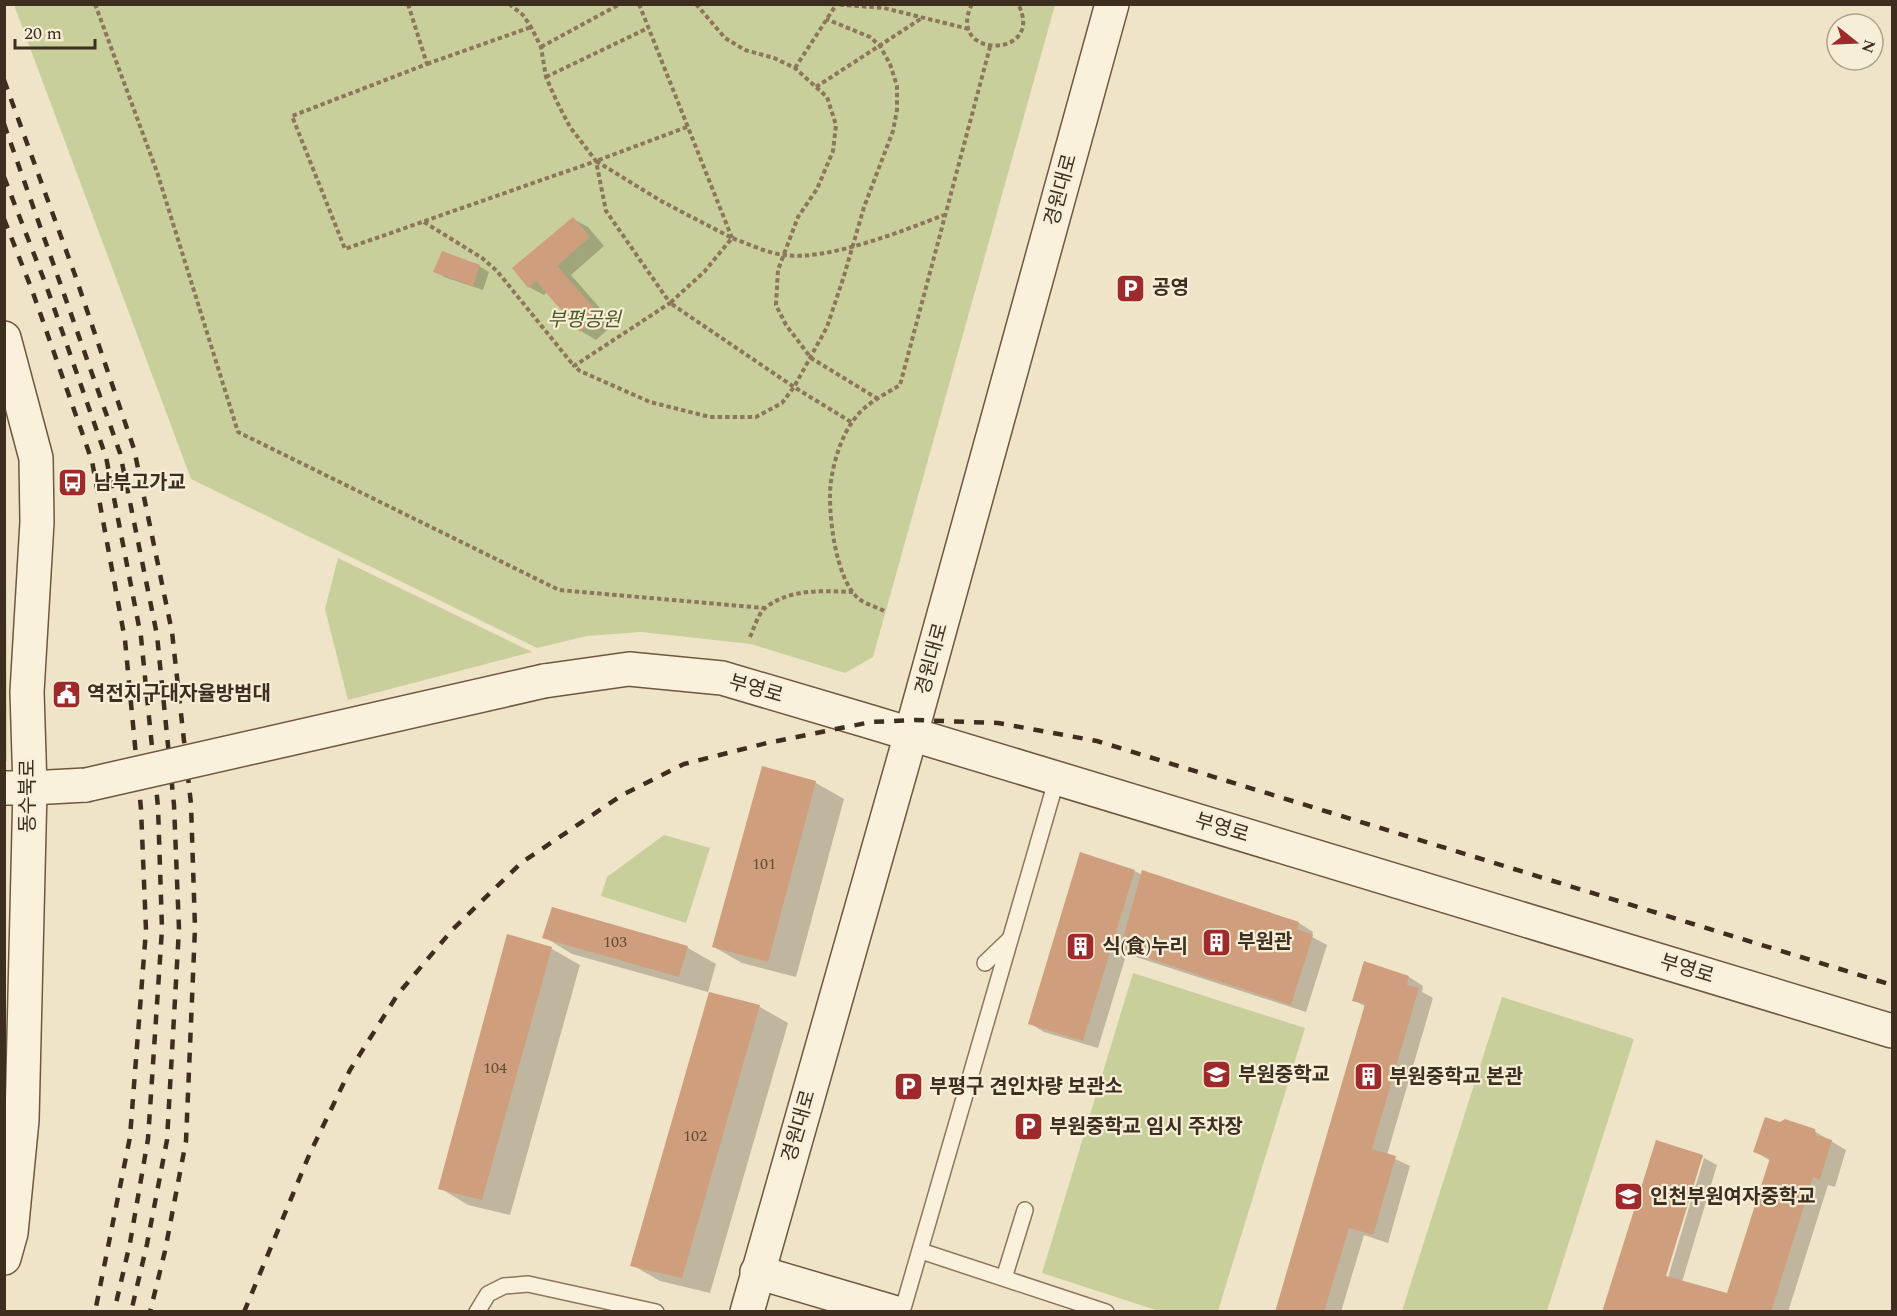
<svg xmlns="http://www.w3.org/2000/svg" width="1897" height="1316" font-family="Spectral,'Noto Sans KR',serif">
  <rect width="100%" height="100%" fill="#f0e4c8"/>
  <!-- green -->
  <g fill="#c9cf9b">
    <path d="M14 5H1055L873 657 845 673 751 644 641 632 587 636 537 648 191 479Z"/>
    <path d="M5 500H6L7 761H4Z"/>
    <path d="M338 558 532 652 348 700 325 609Z"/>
    <path d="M664 835 710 848 686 923 601 896 607 877Z"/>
    <path d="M1133 973 1305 1028 1218 1311H1159L1042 1273Z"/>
    <path d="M1502 997 1634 1039 1547 1311H1402Z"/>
  </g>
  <!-- shadow -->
  <g fill="#0003">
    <path d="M573 219 588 227 604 246 571 275 614 324 596 340 581 331 547 292 544 295 529 287Z"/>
    <path d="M479 266 489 272 483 290 444 277 435 271Z"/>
    <path d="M763 768 816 783 844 799 796 977 742 963 714 947Z"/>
    <path d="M1135 871 1142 875 1299 923 1313 932 1312 937 1327 945 1306 1012 1136 957 1127 952 1098 1048 1044 1032 1029 1023Z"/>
    <path d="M553 909 688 948 716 964 708 992 572 954 544 937Z"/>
    <path d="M509 936 552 949 580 965 510 1215 468 1205 440 1188Z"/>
    <path d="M1409 977 1423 986 1422 992 1433 998 1387 1155 1410 1166 1388 1243 1364 1235 1341 1312H1277L1366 1007 1354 1000Z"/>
    <path d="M710 994 760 1007 788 1023 710 1293 660 1281 632 1265Z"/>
    <path d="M1814 1131 1846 1150 1835 1187 1828 1185 1788 1312H1604L1657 1142 1704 1158H1701L1663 1283 1666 1284 1704 1158 1717 1165 1682 1282 1728 1295 1771 1161 1755 1152Z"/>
  </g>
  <!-- building -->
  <g fill="#cf9f7d">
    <path d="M573 217 590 237 557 266 600 315 580 332 536 281 528 288 512 268Z"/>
    <path d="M442 251 480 265 473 286 433 272Z"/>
    <path d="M762 766 816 781 768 962 712 947Z"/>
    <path d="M1080 852 1135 870 1083 1041 1028 1024Z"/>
    <path d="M1142 870 1299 922 1297 929 1313 935 1291 1005 1120 949Z"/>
    <path d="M552 907 688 946 679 977 542 938Z"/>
    <path d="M507 934 552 947 482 1200 438 1189Z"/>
    <path d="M1364 961 1409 976 1407 985 1419 988 1372 1149 1396 1156 1373 1235 1349 1228 1324 1312H1275L1365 1004 1352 1001Z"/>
    <path d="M709 992 760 1005 682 1278 630 1266Z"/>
    <path d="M1765 1117 1780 1122 1785 1119 1815 1129 1816 1135 1832 1140 1820 1180 1813 1177 1771 1312H1602L1656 1140 1703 1155 1666 1276 1727 1293 1770 1158 1753 1152Z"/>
  </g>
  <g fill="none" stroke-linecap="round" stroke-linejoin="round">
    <defs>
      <g id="lane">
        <path d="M985 963 1009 940"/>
        <path d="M921 1251 1106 1312"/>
        <path d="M1004 1278 1025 1210"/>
        <path d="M477 1312 488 1294 504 1286 528 1284 656 1312"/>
        <path d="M902 1312 1057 778"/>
      </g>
      <g id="secondary">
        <path d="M4 338 36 458 37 522 27 692 30 788 22 1120 11 1233 4 1258"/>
        <path d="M544 681 629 669 722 678 871 722 1892 1031"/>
        <path d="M4 788H30L86 785"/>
        <path d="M757 1272 893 1312"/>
        <path d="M747 1312 911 734 1112 4"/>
      </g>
    </defs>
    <!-- lane casing -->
    <use href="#lane" stroke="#8d765c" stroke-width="18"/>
    <!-- secondary casing -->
    <use href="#secondary" stroke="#6f573f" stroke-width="36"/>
    <!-- path -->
    <g stroke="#8d765c" stroke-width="4" stroke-dasharray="4.5 3" stroke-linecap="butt">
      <path d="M95 4 157 172 238 432 559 590 764 608"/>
      <path d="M408 4 427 64 292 116 345 249 596 161"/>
      <path d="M509 4 523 15 531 27 541 47 546 77 557 102 570 127 596 161 606 211 670 303 574 366 580 371 650 402 710 417H756L782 403 794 387 827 327 844 276 864 207 893 131 897 110V86L890 64 880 46 870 37 826 19"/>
      <path d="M639 4 732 238"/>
      <path d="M696 4 725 38 745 50 774 58 795 68 827 97 836 125 833 151 817 189 798 217 778 270 776 305 786 325 811 358 878 399"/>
      <path d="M832 4 884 8 969 29"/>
      <path d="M972 4C944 60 1047 59 1018 4"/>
      <path d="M541 47 620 4"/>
      <path d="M427 64 531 27"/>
      <path d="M795 68 836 5"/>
      <path d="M546 77 648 28"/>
      <path d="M816 87 922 18"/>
      <path d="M687 127 596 161 661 201 732 238"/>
      <path d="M424 222 482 258 497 271 574 366"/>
      <path d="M851 422 794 387 670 303 704 272 732 238C749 244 767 253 784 255 828 261 902 231 944 215"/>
      <path d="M884 611C877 607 865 604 859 599 835 580 827 509 831 481 834 461 841 437 853 421 864 404 884 395 900 385L990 47"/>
      <path d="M750 637C754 628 758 614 765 608 790 588 824 591 853 592"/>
    </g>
    <!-- lane -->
    <use href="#lane" stroke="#faf1dc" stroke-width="15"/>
    <!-- secondary -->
    <use href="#secondary" stroke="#faf1dc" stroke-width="33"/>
    <!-- rail -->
    <g stroke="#3d2e20" stroke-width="4.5" stroke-dasharray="10 10" stroke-linecap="butt">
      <path d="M4 80 75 275 134 449 172 632 191 804 195 928 186 1141 165 1251 150 1312"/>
      <path d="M4 124 120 453 157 635 174 805 179 929 167 1140 147 1244 131 1312"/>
      <path d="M4 177 46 285 106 457 141 637 158 807 162 929 148 1139 130 1243 114 1312"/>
      <path d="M4 219 32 290 92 461 125 640 141 809 146 930 130 1137 95 1312"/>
      <path d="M244 1312 310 1153 350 1070 398 994 453 929 521 863 622 795 684 764 767 743 871 722 915 720 998 723 1097 741 1892 985"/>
    </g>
    <defs>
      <path id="secondary-bridge" d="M86 785 544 681"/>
    </defs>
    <!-- secondary-bridge casing -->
    <use href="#secondary-bridge" stroke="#6f573f" stroke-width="36" stroke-linecap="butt"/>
    <!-- secondary-bridge -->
    <use href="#secondary-bridge" stroke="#faf1dc" stroke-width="33"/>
  </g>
  <!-- icons -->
  <defs>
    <symbol id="parking-square" viewBox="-11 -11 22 22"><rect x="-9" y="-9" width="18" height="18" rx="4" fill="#9e2a2b" stroke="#f7eed8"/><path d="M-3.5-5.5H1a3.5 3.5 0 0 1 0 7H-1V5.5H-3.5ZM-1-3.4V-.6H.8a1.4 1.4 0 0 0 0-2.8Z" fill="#fff"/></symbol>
    <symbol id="bus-square" viewBox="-11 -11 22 22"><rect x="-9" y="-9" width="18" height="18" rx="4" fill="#9e2a2b" stroke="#f7eed8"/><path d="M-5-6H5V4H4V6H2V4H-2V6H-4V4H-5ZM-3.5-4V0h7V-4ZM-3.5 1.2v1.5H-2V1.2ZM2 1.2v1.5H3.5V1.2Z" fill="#fff"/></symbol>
    <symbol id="civic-square" viewBox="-11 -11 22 22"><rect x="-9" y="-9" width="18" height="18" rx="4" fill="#9e2a2b" stroke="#f7eed8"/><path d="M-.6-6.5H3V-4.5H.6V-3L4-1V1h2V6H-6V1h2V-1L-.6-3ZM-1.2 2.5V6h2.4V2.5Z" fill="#fff"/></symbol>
    <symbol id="building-square" viewBox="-11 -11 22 22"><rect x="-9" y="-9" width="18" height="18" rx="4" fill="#9e2a2b" stroke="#f7eed8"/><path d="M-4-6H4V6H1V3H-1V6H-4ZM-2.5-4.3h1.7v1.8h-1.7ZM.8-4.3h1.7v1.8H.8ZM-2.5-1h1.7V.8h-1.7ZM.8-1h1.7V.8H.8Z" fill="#fff"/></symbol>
    <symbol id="school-square" viewBox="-11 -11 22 22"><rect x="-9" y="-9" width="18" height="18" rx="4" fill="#9e2a2b" stroke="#f7eed8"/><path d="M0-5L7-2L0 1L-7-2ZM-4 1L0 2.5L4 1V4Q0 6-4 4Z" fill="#fff"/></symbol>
  </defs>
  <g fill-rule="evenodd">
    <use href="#parking-square" x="1114" y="272" width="33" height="33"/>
    <use href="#bus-square" x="56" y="466" width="33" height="33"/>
    <use href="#civic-square" x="50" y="678" width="33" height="33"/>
    <use href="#building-square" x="1200" y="926" width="33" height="33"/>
    <use href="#building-square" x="1064" y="930" width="33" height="33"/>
    <use href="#school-square" x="1200" y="1058" width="33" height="33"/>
    <use href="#building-square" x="1352" y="1060" width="33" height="33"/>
    <use href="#parking-square" x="892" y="1070" width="33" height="33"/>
    <use href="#parking-square" x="1012" y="1110" width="33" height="33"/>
    <use href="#school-square" x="1612" y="1180" width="33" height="33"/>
  </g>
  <g text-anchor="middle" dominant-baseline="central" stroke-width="4.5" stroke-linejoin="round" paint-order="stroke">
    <!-- number labels -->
    <g font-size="16" fill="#624a37">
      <text x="764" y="864">101</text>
      <text x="615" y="942">103</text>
      <text x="495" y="1068">104</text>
      <text x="695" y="1136">102</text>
    </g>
    <!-- street labels -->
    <g font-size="20" fill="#3d2e20" stroke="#f7eed8">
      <text transform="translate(1061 190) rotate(-75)">경원대로</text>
      <text transform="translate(932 659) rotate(-75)">경원대로</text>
      <text transform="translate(756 689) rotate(16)">부영로</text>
      <text transform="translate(28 796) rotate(-90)">동수북로</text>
      <text transform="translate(1222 828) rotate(17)">부영로</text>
      <text transform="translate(1687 969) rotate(17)">부영로</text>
      <text transform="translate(799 1126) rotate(-74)">경원대로</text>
    </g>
    <!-- poi labels -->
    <g font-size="20" font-weight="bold" fill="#3d2e20" stroke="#f7eed8" text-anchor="start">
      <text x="1152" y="288">공영</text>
      <text x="94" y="483">남부고가교</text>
      <text x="87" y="694">역전지구대자율방범대</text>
      <text x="1237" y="942">부원관</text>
      <text x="1102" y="947">식(食)누리</text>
      <text x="1238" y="1075">부원중학교</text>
      <text x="1389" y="1077">부원중학교 본관</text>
      <text x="929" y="1087">부평구 견인차량 보관소</text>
      <text x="1049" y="1127">부원중학교 임시 주차장</text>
      <text x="1650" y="1197">인천부원여자중학교</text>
    </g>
    <!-- park labels -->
    <g font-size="20" font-style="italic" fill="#4d5a26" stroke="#f7eed8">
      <text x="584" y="320">부평공원</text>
    </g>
  </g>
  <!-- border -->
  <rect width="1897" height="1316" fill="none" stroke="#3d2e20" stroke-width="12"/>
  <!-- north arrow -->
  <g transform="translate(1855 42) rotate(108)"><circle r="28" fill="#f7eed8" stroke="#ada18e" stroke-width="1.5"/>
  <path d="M0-4.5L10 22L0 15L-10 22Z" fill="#9e2a2b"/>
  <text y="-9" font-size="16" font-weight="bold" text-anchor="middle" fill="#3d2e20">N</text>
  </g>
  <!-- scale -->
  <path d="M15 39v9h80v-9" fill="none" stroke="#3d2e20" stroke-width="3"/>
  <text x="24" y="39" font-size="18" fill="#3d2e20" stroke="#f7eed8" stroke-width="4.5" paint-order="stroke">20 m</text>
</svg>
